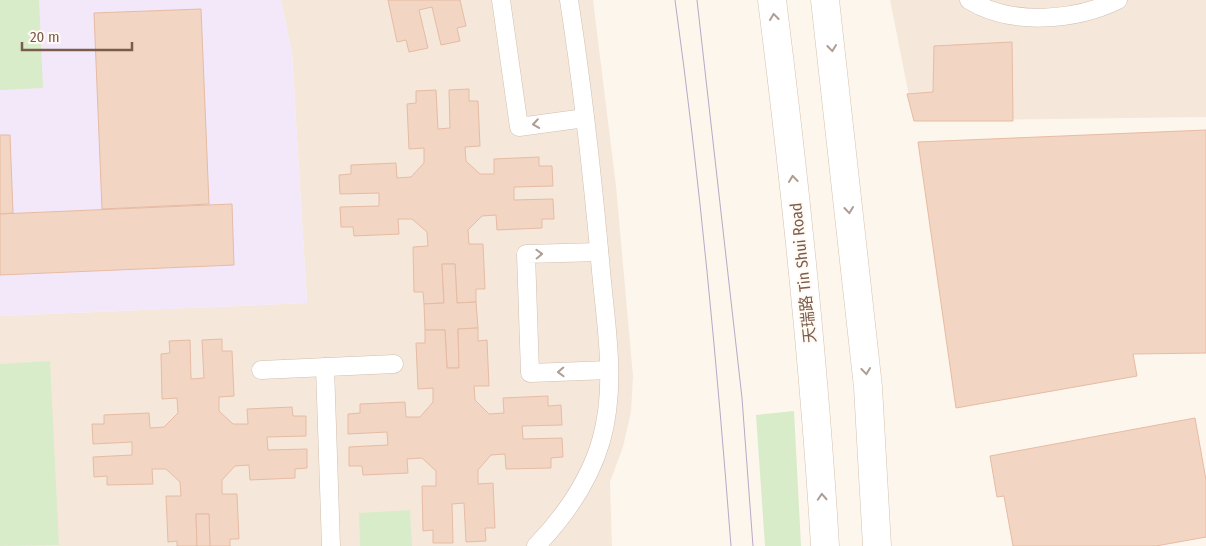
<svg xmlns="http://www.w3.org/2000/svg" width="1206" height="546" font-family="'Fira Sans Condensed','Noto Sans SC',sans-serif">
  <rect width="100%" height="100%" fill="#fdf6ec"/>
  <!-- residential -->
  <g fill="#f5e8da">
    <path d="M281 0H593L616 186 633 376 631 412 623 447 610 482 612 546H0V316L307 303 292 53Z"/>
    <path d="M890 0H1206V117L914 121Z"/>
  </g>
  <!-- education -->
  <path fill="#f3e8fa" d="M0 0H281L292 53 307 303 0 316Z"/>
  <!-- green -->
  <g fill="#d8ecc9">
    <path d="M0 0H39L43 88 0 90Z"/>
    <path d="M50 361 59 545 0 546V364Z"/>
    <path d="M794 411 801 546H765L756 415Z"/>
    <path d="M410 510 412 546H360L359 513Z"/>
  </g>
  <!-- building -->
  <g fill="#f3d5c3" stroke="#e6bba3">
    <path d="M388 0H460L466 26 457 28 460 41 441 45 432 7 419 10 428 48 409 52 406 40 397 42Z"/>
    <path d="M201 9 209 204 102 209 94 13Z"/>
    <path d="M1012 42 1013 121H914L907 94 933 92 934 46Z"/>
    <path d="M469 89V101H478L480 146 465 147 466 161 480 174H494V159L539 157V166H552L553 186 514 187V200L553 199 554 219H542V228L497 230 496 215 482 216 468 230 469 244H483L485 289H476V302L457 303 455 264H442L444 303 424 304 423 292H414L413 247 428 246 427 232 412 219H398L399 234 354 236 353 227H341L340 207 379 206V193L340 194 339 175 351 174V165L396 163 397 178 411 177 424 163V148L409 149 407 104 416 103V91L436 90 438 129 450 128 449 90Z"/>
    <path d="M1206 130V353L1133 354 1137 376 956 408 918 142Z"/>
    <path d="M0 135H10L13 213 0 214Z"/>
    <path d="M232 204 234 265 0 275V214Z"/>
    <path d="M442 264H455L457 303 476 302 478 328 458 329 459 368H447L445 330H425L424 304 444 303Z"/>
    <path d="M478 328V341L487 340 489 386H474L475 400 489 414 504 413 503 398 548 396V406L561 405 562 425 522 426 523 439 562 438 563 457 551 458V468L506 469 505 454 491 455 478 470V484L493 483 495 528H485L486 541 466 542 464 503 452 504 453 543H433V530L423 531 422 486H436V471L422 458 407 459 408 473 363 475 362 466H349V447L388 445 387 432 348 434V414L360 413V404L405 402 406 417H420L433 402V388L418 389 416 343H425V330H445L447 368H459L458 329Z"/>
    <path d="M222 339V351H232L234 396 219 397V411L233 424H248L247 409 292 407 293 416H306V436L267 437 268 450 307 449V468L295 469V478L250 480 249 465 235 466 222 480V494H237L239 539H230V546H210L209 514H196L197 546H177V541L168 542 166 496H181L180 482 166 469H152L153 484 107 485V476L94 477 93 457 132 455V442L93 444 92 424H104V415L149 413 150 428 164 427 178 413 177 398 162 399 161 354 170 353 169 341 190 340 191 379 204 378 202 340Z"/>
    <path d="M1195 418 1206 480V537L1156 546H1013L1004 496 997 497 990 456Z"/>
    <path d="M196 514H209L210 546H197Z"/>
  </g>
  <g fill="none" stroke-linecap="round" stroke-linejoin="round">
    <defs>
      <g id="service">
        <path d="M501 0 519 127 585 118"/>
        <path d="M969 0C1011 26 1075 21 1118 0"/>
        <path d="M599 252 526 254 530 373 609 370"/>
        <path d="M325 367 331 546"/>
        <path d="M261 370 394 364"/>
        <path d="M536 546C565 516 589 482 601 441 617 385 606 327 601 271 593 181 583 90 569 0"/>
      </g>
      <g id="secondary">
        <path d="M772 0C795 182 814 363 825 546"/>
        <path d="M825 0 868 387 877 546"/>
      </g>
    </defs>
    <!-- service casing -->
    <use href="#service" stroke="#d1beb0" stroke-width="19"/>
    <!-- secondary casing -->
    <use href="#secondary" stroke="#d6c0b0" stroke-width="29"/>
    <!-- service -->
    <use href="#service" stroke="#fff" stroke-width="18"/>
    <!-- secondary -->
    <use href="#secondary" stroke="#fff" stroke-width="28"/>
    <!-- tram -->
    <g stroke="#b9a8c9" stroke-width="1">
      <path d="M675 0C700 181 717 364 731 546"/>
      <path d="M697 0 742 398 753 546"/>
    </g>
  </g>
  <!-- one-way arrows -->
  <defs><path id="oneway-chevron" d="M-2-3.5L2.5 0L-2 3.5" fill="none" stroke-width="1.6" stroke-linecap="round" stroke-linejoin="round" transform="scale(1.25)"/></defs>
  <g stroke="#af9d94">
    <use href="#oneway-chevron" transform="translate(774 17) rotate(-97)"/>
    <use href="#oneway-chevron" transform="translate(832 48) rotate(83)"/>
    <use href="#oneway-chevron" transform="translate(536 124) rotate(172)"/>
    <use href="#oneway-chevron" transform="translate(793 179) rotate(-96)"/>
    <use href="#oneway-chevron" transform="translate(849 210) rotate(84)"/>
    <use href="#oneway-chevron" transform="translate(539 254) rotate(-2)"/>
    <use href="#oneway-chevron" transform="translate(866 371) rotate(84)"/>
    <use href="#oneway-chevron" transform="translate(561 372) rotate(178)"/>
    <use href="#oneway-chevron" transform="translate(822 497) rotate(-93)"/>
  </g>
  <g text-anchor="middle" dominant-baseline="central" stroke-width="4" stroke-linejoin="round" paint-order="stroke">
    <!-- street labels -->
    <g font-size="16" fill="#7a5c4d" stroke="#fffaf3">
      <text transform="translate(803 273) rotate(-96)">天瑞路 Tin Shui Road</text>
    </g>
  </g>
  <!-- scale -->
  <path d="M22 42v8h110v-8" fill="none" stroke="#7a5c4d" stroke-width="2.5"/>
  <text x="30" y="42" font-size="15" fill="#7a5c4d" stroke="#fffaf3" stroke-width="4" paint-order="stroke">20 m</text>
</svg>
